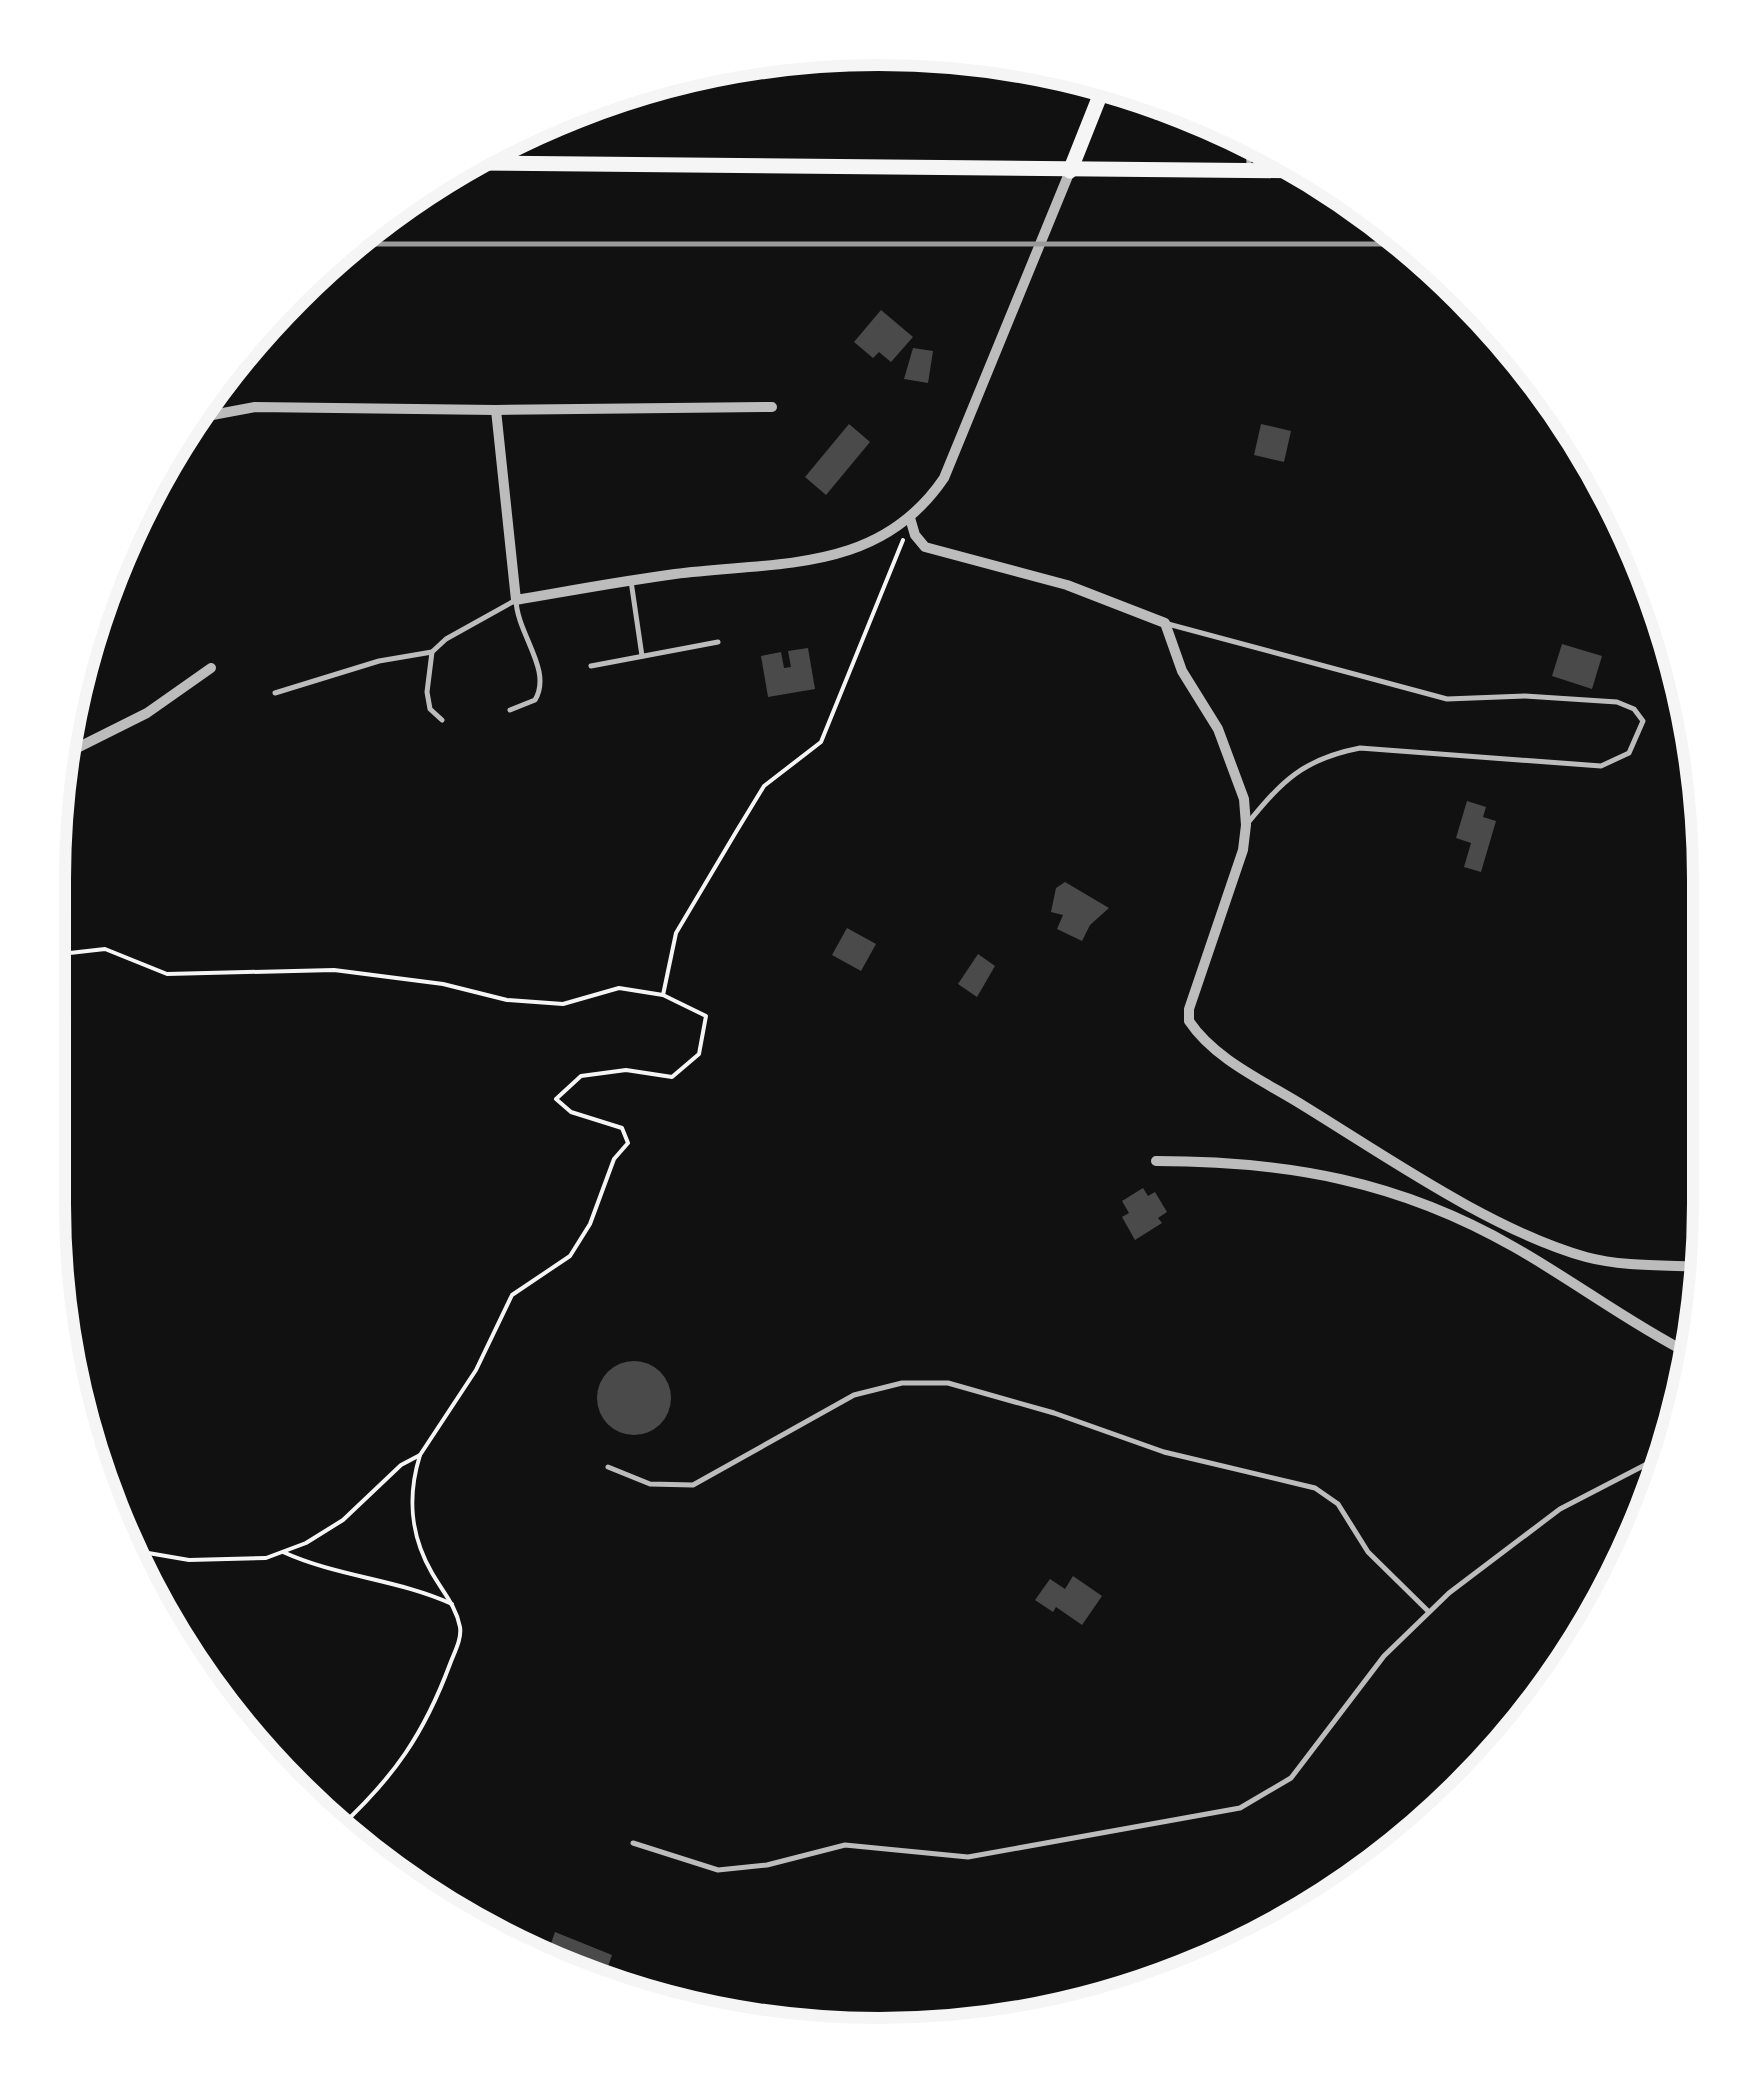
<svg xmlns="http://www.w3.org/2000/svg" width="1758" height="2083" font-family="Arial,sans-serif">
  <rect width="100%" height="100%" fill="#111"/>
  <!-- building -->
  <g fill="#4a4a4a">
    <path d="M1151 97 1198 111 1201 120H1154Z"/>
    <path d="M881 310 913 337 891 362 879 352 873 358 854 342Z"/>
    <path d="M913 348 933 351 928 383 904 379Z"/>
    <path d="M849 424 870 442 826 495 805 477Z"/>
    <path d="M1261 424 1291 431 1284 462 1254 455Z"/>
    <path d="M1562 644 1602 656 1592 689 1552 676Z"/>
    <path d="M808 648 815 689 768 697 761 656 781 652 784 668 791 667 788 651Z"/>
    <path d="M1467 801 1486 807 1483 817 1496 821 1481 872 1464 867 1471 843 1456 838Z"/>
    <path d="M1065 882 1109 908 1090 925 1082 941 1057 929 1063 915 1051 912 1056 888Z"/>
    <path d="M847 928 876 944 861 971 832 955Z"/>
    <path d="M978 954 995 966 977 997 958 984Z"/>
    <path d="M1143 1188 1148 1196 1155 1192 1167 1212 1158 1218 1162 1223 1135 1240 1122 1217 1129 1213 1122 1201Z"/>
    <circle cx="634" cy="1398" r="37"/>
    <path d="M1073 1576 1102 1596 1082 1625 1056 1607 1053 1612 1035 1600 1050 1579 1065 1589Z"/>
    <path d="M555 1932 612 1955 607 1969 549 1949Z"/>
  </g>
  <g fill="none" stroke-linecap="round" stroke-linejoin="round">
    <!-- path -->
    <g stroke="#f5f5f5" stroke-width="4">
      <path d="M52 955 105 949 167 974 334 970 443 984 507 1000 563 1004 619 988 663 995 706 1016 699 1054 672 1077 626 1070 581 1076 556 1099 571 1112 622 1128 628 1143 614 1159 590 1224 570 1256 512 1295 476 1370 420 1455 401 1465 343 1520 306 1543 266 1558 189 1560 125 1549"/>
      <path d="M663 995 676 933 736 832 764 786 821 742 903 540"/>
      <path d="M283 1552C338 1577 397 1579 452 1604"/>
      <path d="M340 1827C394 1777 424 1734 450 1664 454 1653 462 1639 460 1627 456 1606 443 1592 432 1573 410 1535 407 1497 420 1455"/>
    </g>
    <!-- service -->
    <g stroke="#bcbcbc" stroke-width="5">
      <path d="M1248 138 1249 165"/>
      <path d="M631 581 642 656"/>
      <path d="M1168 624 1447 699 1525 696 1617 702 1634 709 1643 721 1629 753 1601 766 1360 748C1303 759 1282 781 1247 824"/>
      <path d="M591 666 718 642"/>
      <path d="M275 693 379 661 432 652"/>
      <path d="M442 720 430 709 427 692 432 652 446 639 516 600C517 634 553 670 535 700L510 710"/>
      <path d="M608 1467 650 1484 693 1485 854 1395 902 1383H948L1054 1413 1164 1452 1315 1488 1338 1504 1368 1552 1428 1611"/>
      <path d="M633 1843 718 1870 767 1865 845 1845 968 1857 1240 1808 1291 1778 1384 1656 1449 1593 1560 1509 1670 1452"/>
    </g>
    <!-- minor -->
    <g stroke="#bcbcbc" stroke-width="10">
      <path d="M496 410 516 600C569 591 622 581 675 574 777 561 879 574 944 478L1070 171"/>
      <path d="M191 419 255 407 496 410 772 407"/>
      <path d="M910 518 915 535 925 547 1067 585 1165 623 1182 671 1218 729 1244 799 1246 825 1243 850 1189 1009V1021C1215 1060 1266 1082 1304 1106 1387 1157 1493 1231 1586 1257 1623 1267 1668 1265 1707 1267"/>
      <path d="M59 757 147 713 211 668"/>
      <path d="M1156 1161C1287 1161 1399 1181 1514 1247 1574 1281 1629 1323 1690 1354"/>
    </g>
    <!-- secondary -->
    <g stroke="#f5f5f5" stroke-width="15">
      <path d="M476 163 1311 171"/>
      <path d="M1070 171 1105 83"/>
    </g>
    <!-- rail -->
    <path stroke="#9a9a9a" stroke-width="5" d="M347 244H1410"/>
  </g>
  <!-- crop -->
  <path d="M0 0H1758V2083H0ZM879 65H879A814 814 0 0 1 1693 879V1204A814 814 0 0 1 879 2018H879A814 814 0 0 1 65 1204V879A814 814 0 0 1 879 65Z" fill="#fff" fill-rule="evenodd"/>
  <path fill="none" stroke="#f5f5f5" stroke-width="12" d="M879 65H879A814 814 0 0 1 1693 879V1204A814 814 0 0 1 879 2018H879A814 814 0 0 1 65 1204V879A814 814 0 0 1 879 65Z"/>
</svg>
